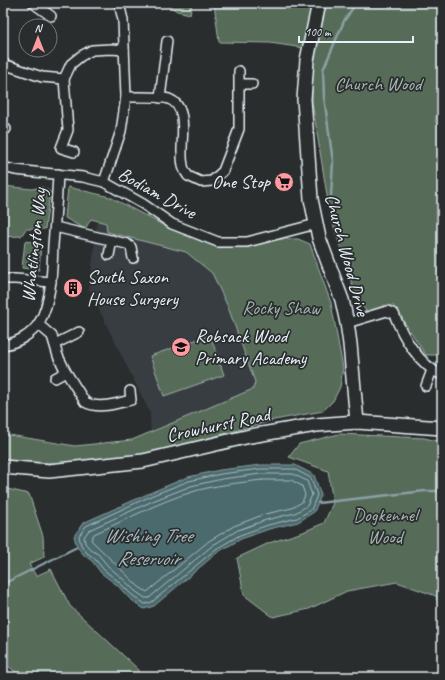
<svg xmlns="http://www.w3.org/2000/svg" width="445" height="680" font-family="Caveat,sans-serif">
  <rect width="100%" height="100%" fill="#2a2d2e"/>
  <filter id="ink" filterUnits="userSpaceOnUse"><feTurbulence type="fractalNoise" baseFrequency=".025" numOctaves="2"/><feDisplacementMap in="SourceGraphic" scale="8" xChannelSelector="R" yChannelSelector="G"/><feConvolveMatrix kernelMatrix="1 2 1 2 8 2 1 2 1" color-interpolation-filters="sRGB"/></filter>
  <g filter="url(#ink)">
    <!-- built -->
    <path fill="#393d43" d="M97 221 134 230 196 254 236 301 262 388 151 440 150 413 89 289 95 243 73 238 76 228 96 232Z"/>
    <!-- green -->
    <g fill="#566c58" stroke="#9faea8">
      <path d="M165 3H192L190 14 177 11Z"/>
      <path d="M214 3H312L304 48 270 43 219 42Z"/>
      <path d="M325 3H442V109L439 110 435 121 442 128V348L437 355H426L393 305 368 313 357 300 330 214 312 102V58Z"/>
      <path d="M3 186 32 189 42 187 50 192 45 229H26L21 236 3 237Z"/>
      <path d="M68 187 110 197 165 226 217 247 251 246 279 239H298L310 244 331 303 343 368 340 387 333 401 323 411 274 420 145 456 80 464 3 461V434L75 446 132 440 253 389 255 382 228 307 212 273 186 252 107 232 106 223 91 219 85 229 65 218Z"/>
      <path d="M25 241 41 243 39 270 22 268Z"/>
      <path d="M210 335 224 375 164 396 150 356Z"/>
      <path d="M339 434 424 438 442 442V619L436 596 397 582 347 591 309 609 273 617 244 595 237 558 269 543 303 532 324 523 333 503 328 471 289 457 299 444Z"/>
      <path d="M3 488 29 494 43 536 44 557 29 564 36 576 51 569 70 606 139 670 140 677H22L3 662Z"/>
    </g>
    <!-- water -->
    <path fill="#4b6a6d" stroke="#8aa0a5" d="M261 465H295L314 475 321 495 314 512 298 522 269 529 241 539 218 552 154 606 144 609 129 598 117 585 101 573 92 561 85 556 77 547 74 536 83 523 152 492 188 477 220 470Z"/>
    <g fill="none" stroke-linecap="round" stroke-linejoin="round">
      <!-- shore -->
      <g stroke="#a9bbc0" stroke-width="1">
        <path d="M261 469H294L311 478 317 495 311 510 297 518 268 525 240 535 216 549 152 602 145 604 132 595 119 582 104 570 94 558 87 553 81 545 79 536 86 526 153 495 189 481 221 474Z"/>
        <path d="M261 474H293L307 481 312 495 307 506 295 513 266 520 238 530 213 545 149 598H145L135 591 123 579 108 566 98 554 91 550 85 543 84 537 89 530 155 500 191 486 222 479Z"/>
        <path d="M262 480H291L302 486 305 495 302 502 292 508 265 514 234 526 209 541 147 592 139 587 91 540 94 534C126 520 158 502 192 492 214 485 239 483 262 480Z"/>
      </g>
      <!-- stream -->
      <g stroke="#8aa0a5" stroke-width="2.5">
        <path d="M331 196 333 162 324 97 323 70 344 21 356 3"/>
        <path d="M318 503 425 491H442"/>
        <path d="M3 584 77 547"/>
      </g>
      <defs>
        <g id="street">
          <path d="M33 3 51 16"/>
          <path d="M3 64 42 77 64 79"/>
          <path d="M240 84H252"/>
          <path d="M126 97C137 97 160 96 169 99 192 108 178 147 183 165 183 169 186 173 188 176L201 182 212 181 223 171 239 129V71"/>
          <path d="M160 98 167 41"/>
          <path d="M3 129H6"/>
          <path d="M74 152 61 148 68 130 64 79 71 64 81 56 92 50 111 49 124 50"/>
          <path d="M3 167 15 170 83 177 104 182 143 204 172 224 218 242H247L316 224"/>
          <path d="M104 182 121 131 126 97 123 20 119 3"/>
          <path d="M55 227 127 244 131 247 133 258"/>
          <path d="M109 255 112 240"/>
          <path d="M3 279H15L51 282"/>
          <path d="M347 323 387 311 394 314C403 337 419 365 442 375"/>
          <path d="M38 324 52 336 58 356 66 372 85 402C99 410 117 403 131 400L130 391"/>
          <path d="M55 344 79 332"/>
          <path d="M3 345C17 343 31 335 39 323 52 300 52 270 53 245 55 221 57 198 58 174"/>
          <path d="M55 378 66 372"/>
          <path d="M426 386 432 370"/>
        </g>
        <g id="secondary">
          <path d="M319 3 307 60 304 99 311 199 319 238 342 300 347 323 350 344 357 422"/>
          <path d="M3 467 49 471 143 461 250 436 316 425 357 422 442 428"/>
        </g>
      </defs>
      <!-- street casing -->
      <use href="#street" stroke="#e8f1f8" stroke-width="12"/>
      <!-- secondary casing -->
      <use href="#secondary" stroke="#e8f1f8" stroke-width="16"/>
      <!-- street -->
      <use href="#street" stroke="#2a2d2e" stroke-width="9"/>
      <!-- secondary -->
      <use href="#secondary" stroke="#2a2d2e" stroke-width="13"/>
    </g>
  </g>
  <!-- icons -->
  <defs>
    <symbol id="supermarket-disc" viewBox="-11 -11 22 22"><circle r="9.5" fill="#ff9aa2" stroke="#2a2d2e"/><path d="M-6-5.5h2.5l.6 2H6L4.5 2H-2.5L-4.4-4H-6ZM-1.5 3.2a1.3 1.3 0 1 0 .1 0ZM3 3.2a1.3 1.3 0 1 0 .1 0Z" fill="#111"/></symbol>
    <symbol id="building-disc" viewBox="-11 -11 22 22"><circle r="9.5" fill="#ff9aa2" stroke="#2a2d2e"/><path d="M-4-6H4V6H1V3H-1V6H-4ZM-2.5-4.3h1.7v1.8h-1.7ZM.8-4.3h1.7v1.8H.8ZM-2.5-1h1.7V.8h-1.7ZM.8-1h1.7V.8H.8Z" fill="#111"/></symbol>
    <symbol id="school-disc" viewBox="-11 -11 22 22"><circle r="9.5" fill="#ff9aa2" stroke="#2a2d2e"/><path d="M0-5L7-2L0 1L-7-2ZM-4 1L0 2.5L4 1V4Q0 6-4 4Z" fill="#111"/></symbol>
  </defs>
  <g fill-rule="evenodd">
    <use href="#supermarket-disc" x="273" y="171" width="22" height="22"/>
    <use href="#building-disc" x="62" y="277" width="22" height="22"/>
    <use href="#school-disc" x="170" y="336" width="22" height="22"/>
  </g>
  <g text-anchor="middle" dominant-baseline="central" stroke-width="3.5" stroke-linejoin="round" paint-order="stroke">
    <!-- park labels -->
    <g font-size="19" fill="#a6b5b0" stroke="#2a2d2e">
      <text x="378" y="84">Church Wood</text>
      <text x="281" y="308">Rocky Shaw</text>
      <text x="385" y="515">Dogkennel<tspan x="385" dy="22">Wood</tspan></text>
    </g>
    <!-- poi labels -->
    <g font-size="19" fill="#e8f1f8" stroke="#2a2d2e" text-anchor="start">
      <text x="270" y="182" text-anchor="end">One Stop</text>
      <text x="87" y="277">South Saxon<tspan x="87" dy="22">House Surgery</tspan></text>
      <text x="195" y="336">Robsack Wood<tspan x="195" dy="22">Primary Academy</tspan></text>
    </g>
    <!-- street labels -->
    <g font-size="19" fill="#e8f1f8" stroke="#2a2d2e">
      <text transform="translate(157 193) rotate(29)">Bodiam Drive</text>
      <text transform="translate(34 245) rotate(-84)">Whatlington Way</text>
      <text transform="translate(347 255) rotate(75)">Church Wood Drive</text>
      <text transform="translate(218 425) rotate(-12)">Crowhurst Road</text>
    </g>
    <!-- water labels -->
    <g font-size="20" font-style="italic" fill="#a9bbc0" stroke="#2a2d2e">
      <text x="148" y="535">Wishing Tree<tspan x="148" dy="23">Reservoir</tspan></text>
    </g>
  </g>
  <!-- margin -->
  <rect width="445" height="680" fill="none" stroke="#2a2d2e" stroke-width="16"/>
  <rect x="8" y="8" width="429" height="664" fill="none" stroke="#e8f1f8" stroke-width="1.5" filter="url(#ink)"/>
  <!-- north arrow -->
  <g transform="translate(38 38)"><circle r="19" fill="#2a2d2e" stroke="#767b7f"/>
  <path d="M0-3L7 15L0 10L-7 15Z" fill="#ff9aa2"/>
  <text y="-6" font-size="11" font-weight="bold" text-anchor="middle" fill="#e8f1f8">N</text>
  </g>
  <!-- scale -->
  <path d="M299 36v6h114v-6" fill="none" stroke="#e8f1f8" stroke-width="2"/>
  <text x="305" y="36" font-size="12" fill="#e8f1f8" stroke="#2a2d2e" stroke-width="3" paint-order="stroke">100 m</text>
</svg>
